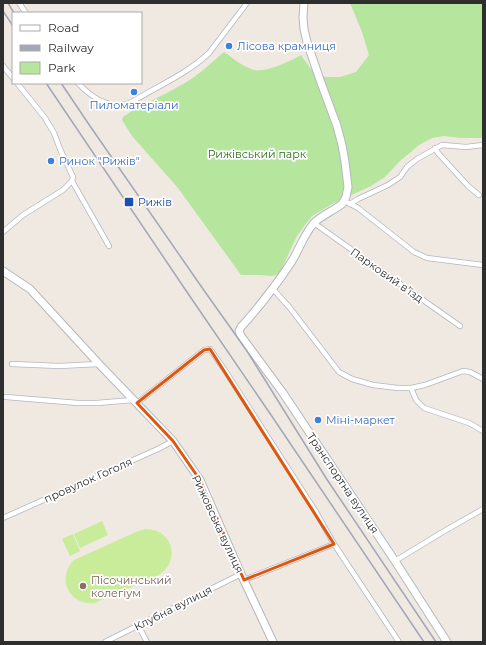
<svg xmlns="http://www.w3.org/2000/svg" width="486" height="645" font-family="Montserrat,sans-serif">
  <rect width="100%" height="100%" fill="#efe9e1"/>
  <!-- green -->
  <path fill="#b6e59e" d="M350 3H483V138H461L444 136 432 138 419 145 400 161 385 177 371 186 332 204 312 216 305 225 297 236 279 274 272 276 260 275H241L178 188 132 136 122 120 123 117C142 104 163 96 183 84 198 76 211 63 224 52 233 58 243 67 254 70 265 73 291 61 301 55L311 69 325 77H340L356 72 369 55 362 32Z"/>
  <!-- pitch -->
  <g fill="#c9ec9a">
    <path d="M102 521 108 535 80 548 74 534Z"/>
    <path d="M145 529C173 528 182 562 157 576L95 603C69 606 56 578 74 560L136 532Z"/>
    <path d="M73 534 80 551 70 556 62 539Z"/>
  </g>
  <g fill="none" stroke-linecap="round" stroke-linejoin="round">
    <defs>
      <g id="street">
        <path d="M19 3 26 13"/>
        <path d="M3 66 13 78"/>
        <path d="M17 83 45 118 54 133 60 149 73 177 72 181 109 246"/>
        <path d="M78 83C91 97 110 110 130 103 156 87 187 74 209 53L247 3"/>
        <path d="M435 148 438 153 468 186 479 195"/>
        <path d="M345 201 358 208 414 252 427 258 483 265"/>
        <path d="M350 204 358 199 388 185 400 177 407 167 417 159 442 145 466 147 483 145"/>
        <path d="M314 223 369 262 460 326"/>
        <path d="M3 232 23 215 63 190 72 181"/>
        <path d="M273 289 290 308 339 372 352 379 373 385 398 388H411L425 385 463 371 470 372 483 379"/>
        <path d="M12 364 59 366 99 364"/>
        <path d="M411 388 416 400 424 408 469 423 483 431"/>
        <path d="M6 397 78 403H97L133 400"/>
        <path d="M137 403 204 350 210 349 224 369 316 512 334 544 399 642"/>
        <path d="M3 518 158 449 173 441"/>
        <path d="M395 561 441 533 483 509"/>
        <path d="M244 580 334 544"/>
        <path d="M138 625 147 642"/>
        <path d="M105 642 241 574"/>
      </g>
      <g id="secondary">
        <path d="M304 3 303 18 304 29 307 42 320 80 337 126 342 145 345 162 348 187 346 197 342 204C333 211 322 215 314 223 304 234 300 248 292 261 277 284 260 306 241 327L239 331 241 336 283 393 395 561 447 642"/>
        <path d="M3 271 30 289 99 364 173 441 200 480 241 574 273 642"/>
      </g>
    </defs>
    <!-- street casing -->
    <use href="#street" stroke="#b4b7c1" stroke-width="6"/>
    <!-- secondary casing -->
    <use href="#secondary" stroke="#b4b7c1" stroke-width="9"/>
    <!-- street -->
    <use href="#street" stroke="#fff" stroke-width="4.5"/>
    <!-- secondary -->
    <use href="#secondary" stroke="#fff" stroke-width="7"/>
    <!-- rail -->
    <g stroke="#a3a6b8" stroke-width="1.5">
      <path d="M8 3 14 13"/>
      <path d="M3 11 13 26"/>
      <path d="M46 83 189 295 269 412 424 642"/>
      <path d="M61 83 90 126 203 289 247 351 326 478 436 642"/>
    </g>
  </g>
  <!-- marked area -->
  <path fill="none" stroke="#df570e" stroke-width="3" stroke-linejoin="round" d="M210 349 334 544 244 580 200 480 173 441 137 403 204 350Z"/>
  <!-- markers -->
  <g fill="#3f7fe0" stroke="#fff" stroke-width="1.5">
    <circle cx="229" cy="46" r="4"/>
    <circle cx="134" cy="92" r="4"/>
    <circle cx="51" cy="161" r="4"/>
    <circle cx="318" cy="420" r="4"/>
  </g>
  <rect fill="#1a4fb4" stroke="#fff" stroke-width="1.5" x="124" y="197" width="10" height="10" rx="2"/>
  <circle fill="#8d6e63" stroke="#fff" stroke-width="1.5" cx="83" cy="586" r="4"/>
  <g text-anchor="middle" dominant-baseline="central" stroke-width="3.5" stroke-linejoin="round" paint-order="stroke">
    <!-- shop labels -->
    <g font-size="11" fill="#366cbe" stroke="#fff" text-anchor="start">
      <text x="237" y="46">Лісова крамниця</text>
      <text x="134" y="105" text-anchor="middle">Пиломатеріали</text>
      <text x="59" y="161">Ринок "Рижів"</text>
      <text x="326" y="420">Міні-маркет</text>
    </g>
    <!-- park labels -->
    <g font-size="11" fill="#2c6e1b" stroke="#fff">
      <text x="257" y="154">Рижівський парк</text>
    </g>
    <!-- transit labels -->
    <g font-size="11" fill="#164399" stroke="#fff" text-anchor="start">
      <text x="138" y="202">Рижів</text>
    </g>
    <!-- street labels -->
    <g font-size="11" fill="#2e2e2e" stroke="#fff">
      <text transform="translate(387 275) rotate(35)">Парковий в’їзд</text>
      <text transform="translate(88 480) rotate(-24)">провулок Гоголя</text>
      <text transform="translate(343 483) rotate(56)">Транспортна вулиця</text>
      <text transform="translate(218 524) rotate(65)">Рижовська вулиця</text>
      <text transform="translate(173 608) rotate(-27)">Клубна вулиця</text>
    </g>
    <!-- education labels -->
    <g font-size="11" fill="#785e54" stroke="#fff" text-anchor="start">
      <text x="91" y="580">Пісочинський<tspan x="91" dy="13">колегіум</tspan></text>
    </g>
  </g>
  <!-- border -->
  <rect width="486" height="645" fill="none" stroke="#2e2e2e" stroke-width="8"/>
  <!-- legend -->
  <rect x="12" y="12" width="130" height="72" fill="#ffffff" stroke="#ababab"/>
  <rect x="20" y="25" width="20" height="6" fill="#ffffff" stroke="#ababab"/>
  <text x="48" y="32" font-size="12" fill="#2e2e2e">Road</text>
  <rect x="20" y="45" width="20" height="6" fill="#a3a6b8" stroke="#ababab"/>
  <text x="48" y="52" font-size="12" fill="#2e2e2e">Railway</text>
  <rect x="20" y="62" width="20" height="12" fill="#b6e59e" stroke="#ababab"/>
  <text x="48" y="72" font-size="12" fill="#2e2e2e">Park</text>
</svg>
